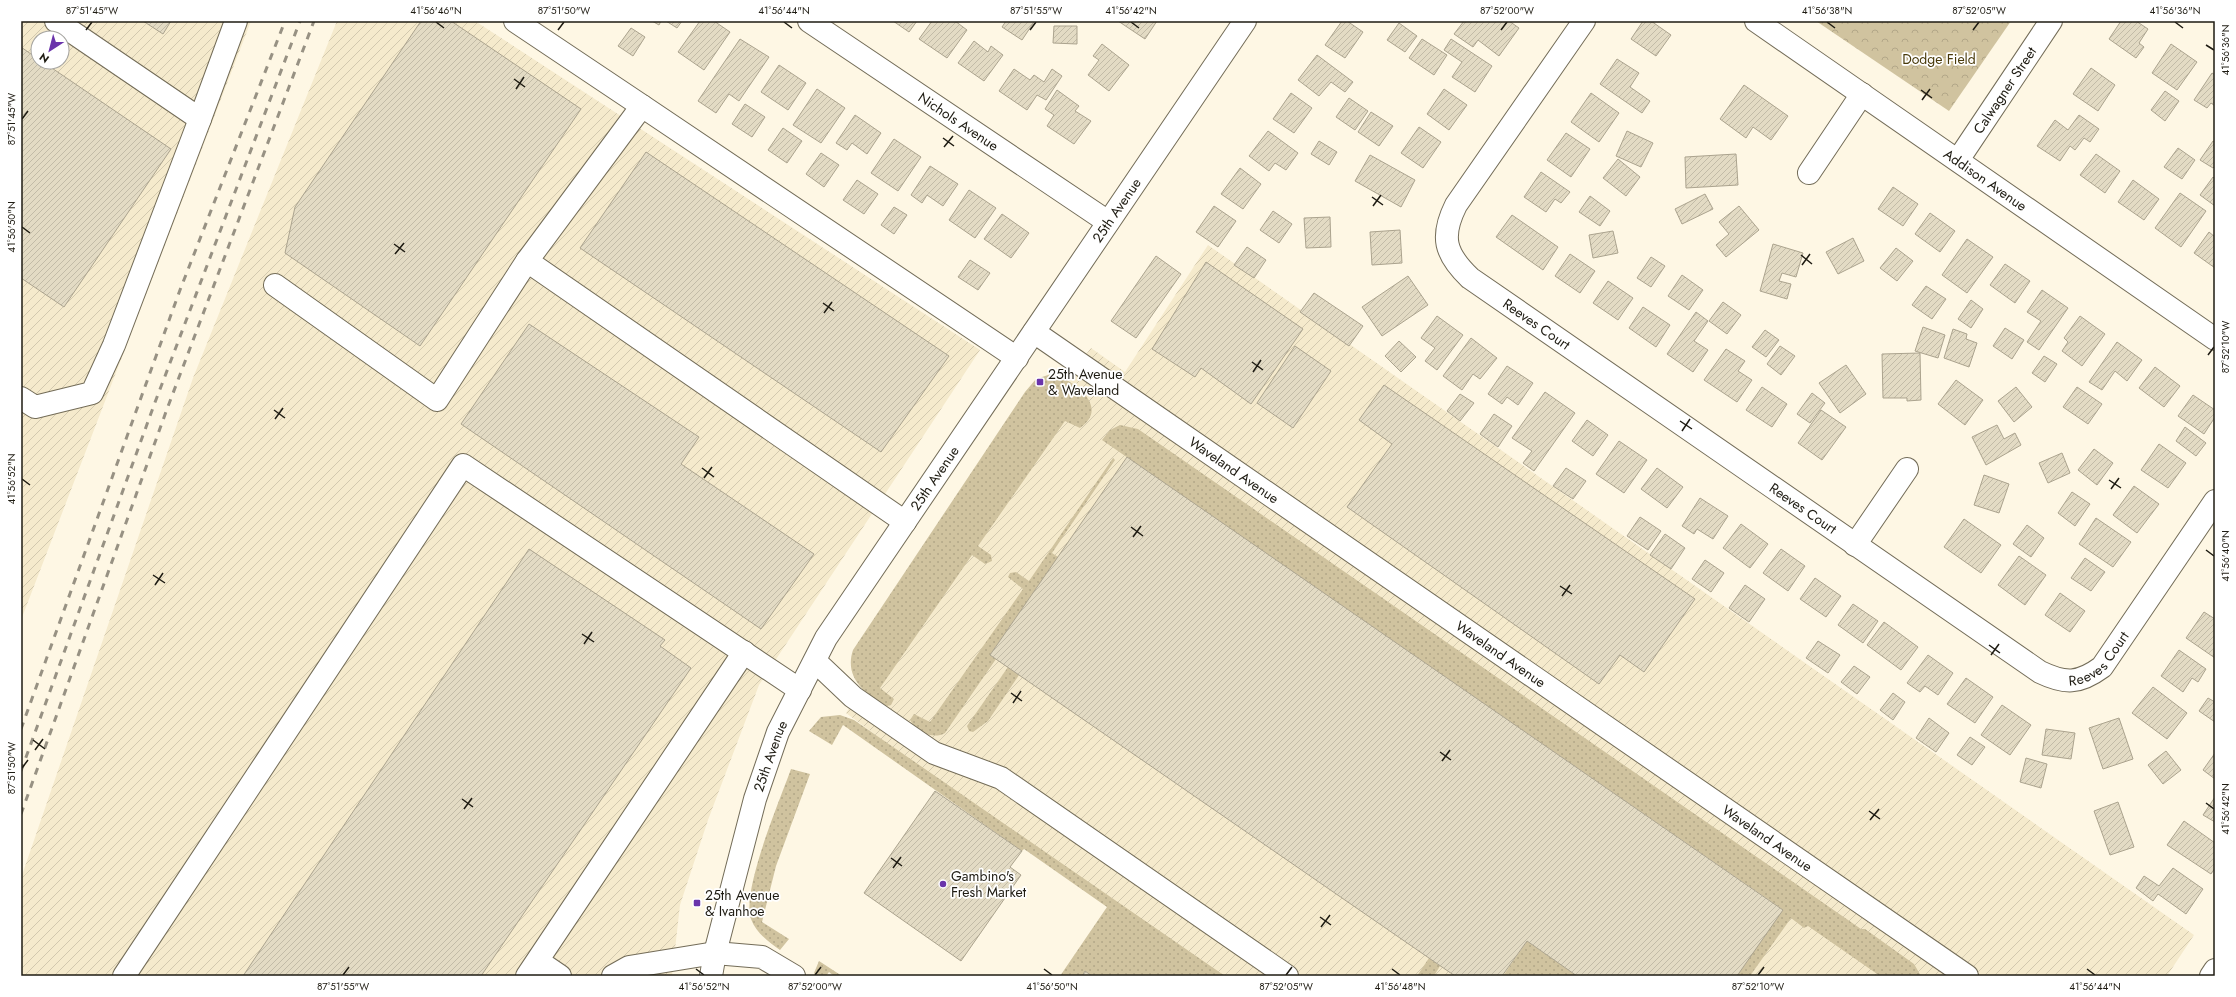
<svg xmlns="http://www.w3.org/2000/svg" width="2236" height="997" font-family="Jost,sans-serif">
  <defs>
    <pattern id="industrial-furrows" width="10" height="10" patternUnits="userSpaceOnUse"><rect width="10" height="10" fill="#f5eacc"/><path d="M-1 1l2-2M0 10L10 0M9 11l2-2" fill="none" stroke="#d2c8ae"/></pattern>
    <pattern id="grass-dots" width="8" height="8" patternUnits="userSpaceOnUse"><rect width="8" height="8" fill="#d0c39f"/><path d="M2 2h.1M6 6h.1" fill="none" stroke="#b2a788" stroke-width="1.8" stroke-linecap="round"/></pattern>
    <pattern id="park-crowns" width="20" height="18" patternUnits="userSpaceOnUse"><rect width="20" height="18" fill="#d0c39f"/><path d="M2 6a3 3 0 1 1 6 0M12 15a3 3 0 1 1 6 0" fill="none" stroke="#b2a788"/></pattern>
    <pattern id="building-hatch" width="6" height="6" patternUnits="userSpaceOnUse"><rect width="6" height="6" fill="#e3dbc4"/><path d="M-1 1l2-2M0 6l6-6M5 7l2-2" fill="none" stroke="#c2bba7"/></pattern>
  </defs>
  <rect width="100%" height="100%" fill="#fef7e4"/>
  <!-- industrial -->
  <g fill="url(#industrial-furrows)" fill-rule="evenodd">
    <path d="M21 21H251L21 620ZM38 38H62V62H38Z"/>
    <path d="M337 21H475L980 350 759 685 708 820 680 905 672 976H21V878L193 378Z"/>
    <path d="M1208 245 2194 935 2167 976H1206L1108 907 846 713 1063 383 1091 348 1125 372Z"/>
  </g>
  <!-- grass -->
  <g fill="url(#grass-dots)">
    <path d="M1051 374C1073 379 1111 407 1080 428L1065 421 978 546 991 555 992 561 985 564 972 555 880 688 894 699 891 705 887 706C864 694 844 677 853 650L1025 392 1036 379Z"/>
    <path d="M1120 425 1138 429 1861 929H1865L1914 964 1921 976H1880L1808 926 1804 928 1791 918 1750 976H1737L1782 909 1102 440 1110 430Z"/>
    <path d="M1113 458 1115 460 1052 553 1058 557 990 655 996 659 945 733C933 740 917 732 910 720L914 714 930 722 1023 589 1008 577 1010 573 1016 572 1029 581Z"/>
    <path d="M1008 667 1019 675 988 721 973 732 969 731 967 726Z"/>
    <path d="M840 715 854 720 1225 976H1060L1107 907 1024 849 1022 851 843 725 832 745 809 731 821 717Z"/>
    <path d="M791 769 810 774 776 866 762 922 789 939 780 950C769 942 756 933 751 919 741 891 780 800 791 769Z"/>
    <path d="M1527 941 1577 976H1503Z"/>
    <path d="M1429 958 1440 966 1434 976H1417Z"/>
    <path d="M819 961 842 976H834L829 972 826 976H817L814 973Z"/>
  </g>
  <!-- park -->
  <path fill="url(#park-crowns)" d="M1816 21H2011L1949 111Z"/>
  <!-- building -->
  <g fill="url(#building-hatch)" stroke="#aba38e">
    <path d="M143 21H171L163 34Z"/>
    <path d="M421 21H451L581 109 420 346 285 253 295 207Z"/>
    <path d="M652 21H661L659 25Z"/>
    <path d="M666 21H682L677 28Z"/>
    <path d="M700 21H714L730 32 704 70 678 52Z"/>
    <path d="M893 21H917L909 32Z"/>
    <path d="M932 21H955L967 30 947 58 919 39Z"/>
    <path d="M1006 21H1033L1034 22 1022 40 1002 27Z"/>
    <path d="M1118 21H1157L1145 39Z"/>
    <path d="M1342 21H1347L1363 32 1345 58 1325 45Z"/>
    <path d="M1464 21H1509L1519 28 1499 56 1478 40 1473 47 1454 34Z"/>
    <path d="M1643 21H1651L1671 35 1656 56 1631 39Z"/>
    <path d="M2121 21H2136L2148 29 2139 43 2144 47 2136 58 2109 39Z"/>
    <path d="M1399 23 1417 36 1405 52 1387 40Z"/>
    <path d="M1054 26H1077V44L1053 43Z"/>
    <path d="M631 28 645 37 633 56 618 46Z"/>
    <path d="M740 39 769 57 739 101 729 94 716 113 698 101Z"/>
    <path d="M1422 39 1447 55 1434 75 1409 58Z"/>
    <path d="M1451 39 1492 66 1475 92 1452 77 1462 62 1444 50Z"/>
    <path d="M974 41 988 52 991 46 1003 55 984 81 958 63Z"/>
    <path d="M1102 44 1129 65 1109 91 1088 75 1099 60 1093 56Z"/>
    <path d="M2171 44 2197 62 2177 90 2152 73Z"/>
    <path d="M21 47 38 59V62H43L171 149 64 307 21 278Z"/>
    <path d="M1317 55 1353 82 1345 92 1331 82 1319 96 1298 80Z"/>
    <path d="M1617 59 1639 73 1630 87 1650 101 1642 113 1600 84Z"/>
    <path d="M779 65 806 83 788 110 761 92Z"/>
    <path d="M2091 68 2115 85 2098 111 2073 94Z"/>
    <path d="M1014 69 1030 80 1034 75 1044 82 1052 69 1062 76 1046 100 1037 95 1027 110 999 91Z"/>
    <path d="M2212 73 2215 75V106L2211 103 2207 108 2194 100Z"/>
    <path d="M1744 85 1788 116 1771 140 1753 127 1746 138 1720 119Z"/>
    <path d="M817 89 845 108 821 143 793 125Z"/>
    <path d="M1444 89 1467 105 1449 130 1427 114Z"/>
    <path d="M1057 90 1079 106 1075 111 1091 121 1074 144 1047 126 1054 115 1045 109Z"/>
    <path d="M2165 91 2179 101 2165 121 2151 110Z"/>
    <path d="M1291 93 1312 108 1294 133 1273 119Z"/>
    <path d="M1591 93 1619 113 1599 142 1571 122Z"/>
    <path d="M1349 98 1368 111 1355 130 1336 117Z"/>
    <path d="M745 104 765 117 752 137 732 124Z"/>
    <path d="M1371 112 1393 126 1379 146 1358 132Z"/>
    <path d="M855 115 881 133 867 154 852 143 847 150 836 143Z"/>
    <path d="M2079 115 2099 129 2090 142 2084 138 2075 150 2070 146 2060 161 2037 146 2055 120 2068 130Z"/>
    <path d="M1419 127 1441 142 1423 168 1401 153Z"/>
    <path d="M783 128 802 141 787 163 768 150Z"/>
    <path d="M1268 131 1298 153 1286 170 1275 163 1269 171 1249 156Z"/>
    <path d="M1627 131 1653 143 1641 167 1616 156Z"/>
    <path d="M1566 133 1590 149 1571 177 1547 160Z"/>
    <path d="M894 139 921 157 898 191 871 173Z"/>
    <path d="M1319 141 1337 152 1329 165 1311 154Z"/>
    <path d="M2213 141 2215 142V166L2213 168 2200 160Z"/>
    <path d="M2178 148 2195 160 2182 179 2164 167Z"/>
    <path d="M646 152 949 356 881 452 580 248Z"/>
    <path d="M821 153 839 165 824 187 806 174Z"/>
    <path d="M1736 154 1738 185 1686 188 1685 157Z"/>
    <path d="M2096 154 2120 171 2105 193 2080 175Z"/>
    <path d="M1370 155 1415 180 1401 207 1355 181Z"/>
    <path d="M1618 159 1640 177 1626 196 1603 178Z"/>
    <path d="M930 166 958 184 943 206 927 195 922 203 911 195Z"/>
    <path d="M1240 168 1261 184 1243 209 1221 194Z"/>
    <path d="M1541 172 1570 192 1561 203 1555 199 1546 212 1524 197Z"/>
    <path d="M2213 177 2215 179V206L2200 195Z"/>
    <path d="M857 180 878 194 864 214 843 200Z"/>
    <path d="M2133 180 2159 199 2144 220 2118 202Z"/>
    <path d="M1893 187 1918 204 1903 226 1878 209Z"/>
    <path d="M969 190 996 208 975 238 949 220Z"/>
    <path d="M2180 193 2206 211 2181 247 2155 228Z"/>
    <path d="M1705 194 1713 209 1682 224 1675 209Z"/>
    <path d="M1590 196 1610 211 1600 226 1579 212Z"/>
    <path d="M1214 206 1236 221 1218 247 1196 232Z"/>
    <path d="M1739 206 1759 230 1726 257 1716 245 1729 234 1719 222Z"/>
    <path d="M894 207 907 215 894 234 881 225Z"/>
    <path d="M1273 211 1292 224 1279 243 1260 230Z"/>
    <path d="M1930 213 1955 231 1940 252 1915 234Z"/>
    <path d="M1002 214 1029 233 1011 258 984 239Z"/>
    <path d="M1512 215 1558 247 1543 270 1496 237Z"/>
    <path d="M1330 217 1331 247 1306 248 1304 218Z"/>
    <path d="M1400 230 1402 263 1372 265 1370 232Z"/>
    <path d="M1613 231 1618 253 1593 258 1589 235Z"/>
    <path d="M2209 232 2215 237V268L2194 253Z"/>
    <path d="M1853 238 1864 261 1838 274 1826 252Z"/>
    <path d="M1967 239 1993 257 1967 293 1942 275Z"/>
    <path d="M1773 244 1803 253 1796 277 1782 273 1779 281 1791 284 1787 299 1760 291Z"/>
    <path d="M1247 247 1266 260 1254 278 1234 265Z"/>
    <path d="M1896 248 1913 261 1897 281 1880 268Z"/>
    <path d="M1570 254 1595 271 1580 293 1555 276Z"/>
    <path d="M1156 256 1181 274 1136 338 1111 321Z"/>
    <path d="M1651 257 1665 266 1651 287 1637 278Z"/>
    <path d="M970 260 990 273 978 290 958 277Z"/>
    <path d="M1206 262 1303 329 1251 404 1201 368 1195 377 1152 349Z"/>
    <path d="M2005 264 2030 281 2015 303 1990 285Z"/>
    <path d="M1682 275 1703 290 1689 310 1668 296Z"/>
    <path d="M1408 276 1428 305 1382 336 1362 307Z"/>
    <path d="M1608 281 1633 298 1618 320 1593 303Z"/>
    <path d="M1926 286 1946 299 1932 319 1912 305Z"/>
    <path d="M2042 290 2068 308 2039 350 2027 342 2041 321 2027 312Z"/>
    <path d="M1314 293 1363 326 1349 346 1300 312Z"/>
    <path d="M1971 300 1983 309 1971 328 1958 319Z"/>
    <path d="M1723 302 1741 315 1727 334 1709 321Z"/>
    <path d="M1643 307 1670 325 1656 347 1629 328Z"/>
    <path d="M1696 312 1708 321 1694 341 1708 350 1693 372 1667 354Z"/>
    <path d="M1437 316 1463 335 1437 370 1425 361 1435 348 1421 338Z"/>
    <path d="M2080 316 2105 334 2082 366 2062 351 2068 342 2064 338Z"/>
    <path d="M529 324 699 437 681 464 814 554 761 629 461 424Z"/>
    <path d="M1923 327 1945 335 1938 358 1915 351Z"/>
    <path d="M2005 328 2024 340 2012 359 1993 346Z"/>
    <path d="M1953 329 1967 334 1966 339 1977 343 1969 367 1944 358Z"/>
    <path d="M1765 330 1779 340 1766 357 1752 347Z"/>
    <path d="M1471 338 1497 358 1480 379 1473 374 1462 390 1443 376Z"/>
    <path d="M1399 341 1416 357 1401 372 1385 356Z"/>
    <path d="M2117 342 2142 360 2127 381 2115 371 2102 390 2089 382Z"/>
    <path d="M1295 346 1331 371 1293 428 1257 403Z"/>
    <path d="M1780 346 1795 356 1781 375 1767 364Z"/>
    <path d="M1726 349 1745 361 1738 371 1752 380 1737 402 1704 380Z"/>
    <path d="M1920 353 1921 400 1907 401V398H1883L1882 354Z"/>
    <path d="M2044 356 2057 364 2045 382 2032 373Z"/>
    <path d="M1846 365 1866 394 1840 413 1819 383Z"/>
    <path d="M1507 366 1533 383 1518 405 1507 397 1502 404 1488 394Z"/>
    <path d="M2155 367 2180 386 2164 407 2139 388Z"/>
    <path d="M1956 380 1983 400 1965 425 1938 404Z"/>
    <path d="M1384 385 1695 599 1644 672 1620 655 1599 684 1347 507 1392 444 1359 420Z"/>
    <path d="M1762 387 1787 404 1772 427 1746 410Z"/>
    <path d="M2016 387 2032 407 2014 422 1998 401Z"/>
    <path d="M2077 387 2102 404 2088 424 2063 407Z"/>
    <path d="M1545 392 1575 413 1534 471 1523 463 1532 451 1512 438Z"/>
    <path d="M1812 393 1825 403 1810 423 1797 414Z"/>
    <path d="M1460 394 1474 403 1460 421 1447 411Z"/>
    <path d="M2193 395 2215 410V417L2204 434 2178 416Z"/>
    <path d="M1821 410 1846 427 1822 460 1798 443Z"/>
    <path d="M1494 414 1512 426 1498 447 1480 434Z"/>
    <path d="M1587 420 1608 435 1593 456 1572 441Z"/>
    <path d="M1997 425 2004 439 2015 433 2021 445 1986 465 1972 437Z"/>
    <path d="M2185 427 2206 443 2196 456 2176 441Z"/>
    <path d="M1619 441 1647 460 1624 493 1596 474Z"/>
    <path d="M2159 444 2186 463 2168 488 2141 470Z"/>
    <path d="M2094 449 2113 463 2097 485 2078 470Z"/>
    <path d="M2062 453 2070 473 2048 483 2039 463Z"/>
    <path d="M1127 457 1783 910 1737 976H1577L1527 941 1502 976H1455L990 655Z"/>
    <path d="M1566 468 1586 481 1573 499 1553 486Z"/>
    <path d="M1657 468 1683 487 1667 508 1641 489Z"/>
    <path d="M1984 475 2009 484 1999 513 1974 505Z"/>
    <path d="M2134 486 2159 504 2137 533 2113 515Z"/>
    <path d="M2072 492 2090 504 2075 526 2058 513Z"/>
    <path d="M1700 498 1728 516 1713 539 1697 529 1694 534 1682 526Z"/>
    <path d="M1640 517 1661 531 1648 550 1627 536Z"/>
    <path d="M2096 518 2131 542 2113 567 2079 544Z"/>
    <path d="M1964 519 2001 545 1981 573 1944 547Z"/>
    <path d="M1741 524 1768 544 1750 568 1723 548Z"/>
    <path d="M2027 525 2044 538 2031 557 2013 544Z"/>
    <path d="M1665 534 1685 548 1671 569 1650 555Z"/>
    <path d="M529 549 665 640 660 646 691 668 481 976H243Z"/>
    <path d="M1781 549 1805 566 1788 591 1763 573Z"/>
    <path d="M2019 556 2046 575 2025 605 1998 585Z"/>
    <path d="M2085 558 2105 572 2091 591 2071 578Z"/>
    <path d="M1705 560 1724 573 1711 592 1692 579Z"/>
    <path d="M1815 578 1841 596 1826 617 1800 599Z"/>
    <path d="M1745 585 1765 599 1749 622 1729 608Z"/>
    <path d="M2060 593 2085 611 2070 632 2045 615Z"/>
    <path d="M1853 604 1878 621 1863 643 1838 625Z"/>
    <path d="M2204 612 2215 619V658L2186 638Z"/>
    <path d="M1884 622 1918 647 1901 670 1867 645Z"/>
    <path d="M1818 641 1840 655 1828 673 1806 658Z"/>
    <path d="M2179 650 2206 669 2198 682 2192 678 2183 692 2161 676Z"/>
    <path d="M1928 655 1953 673 1938 695 1925 686 1920 692 1907 683Z"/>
    <path d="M1854 666 1870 677 1857 694 1841 682Z"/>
    <path d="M1966 678 1993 697 1975 723 1947 704Z"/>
    <path d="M2153 687 2187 713 2167 739 2132 713Z"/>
    <path d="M1893 693 1905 702 1893 720 1880 710Z"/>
    <path d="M2208 698 2215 702V722L2199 711Z"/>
    <path d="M2002 705 2031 725 2010 755 1981 735Z"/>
    <path d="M1929 718 1949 733 1936 752 1916 738Z"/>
    <path d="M2119 718 2133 759 2103 769 2089 728Z"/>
    <path d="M2046 729 2075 733 2071 759 2042 755Z"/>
    <path d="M1970 737 1985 747 1972 765 1957 755Z"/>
    <path d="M2166 751 2181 770 2163 784 2148 765Z"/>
    <path d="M2215 753V779L2203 770Z"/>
    <path d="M2026 758 2047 764 2041 788 2020 782Z"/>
    <path d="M935 791 1022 851 1010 867 1021 875 961 961 864 893Z"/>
    <path d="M2215 797V822L2203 815Z"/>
    <path d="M2118 802 2134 847 2110 855 2094 811Z"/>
    <path d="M2184 821 2215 843V868L2211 874 2167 845Z"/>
    <path d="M2173 868 2203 889 2186 914 2158 894 2153 901 2136 888 2144 876 2159 886Z"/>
    <path d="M1085 971 1092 976H1082Z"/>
  </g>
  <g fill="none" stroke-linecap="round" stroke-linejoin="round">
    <defs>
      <g id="minor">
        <path d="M56 21 200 119 236 21"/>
        <path d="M515 21 642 106"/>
        <path id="s1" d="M809 21 1108 222"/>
        <path id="s2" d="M1584 21 1456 205C1440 237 1445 254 1470 278L2040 672C2065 684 2079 684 2102 667L2215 501"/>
        <path id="s3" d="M1756 21 2215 339"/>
        <path id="s4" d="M1958 160 2051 21"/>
        <path d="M1809 173 1862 94"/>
        <path d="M275 285 437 400 527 261"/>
        <path id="s5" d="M1034 332 1967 976"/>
        <path d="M21 398 35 407 92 393 114 345 200 119"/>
        <path d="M905 522 527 261 642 106 1017 358"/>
        <path d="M1855 545 1907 469"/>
        <path d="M815 661 853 697 934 753 1001 778 1287 976"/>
        <path d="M538 961 560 976"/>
        <path d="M124 976 463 465 800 690"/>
        <path d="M527 976 744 652"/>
        <path d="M613 976 629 967 715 953 762 957 794 976"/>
        <path id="s6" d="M711 976 715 953 755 799 778 732 826 638 1245 21"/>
        <path d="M2211 976 2215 970"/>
      </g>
    </defs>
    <!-- minor casing -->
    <use href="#minor" stroke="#736c58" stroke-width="24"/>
    <!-- minor -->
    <use href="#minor" stroke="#fff" stroke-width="22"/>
    <!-- rail -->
    <g stroke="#979183" stroke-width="3" stroke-dasharray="7 7" stroke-linecap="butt">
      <path d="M21 729 180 290 285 21"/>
      <path d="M21 771 154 405 300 21"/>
      <path d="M21 814 167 409 314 21"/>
    </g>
  </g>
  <!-- ticks -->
  <path fill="none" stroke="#1e1b12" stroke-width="1.5" d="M436 22 444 28M784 22 792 28M1131 22 1139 28M1827 22 1835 28M2175 22 2183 28M86 30 92 22M558 30 564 22M1030 30 1036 22M1501 30 1507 22M1973 30 1979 22M2206 45 2214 50M514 79 525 87M516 89 524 77M1921 90 1932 98M1922 100 1930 89M22 119 28 111M943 138 954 146M944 147 953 136M1372 197 1383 205M1373 206 1381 195M22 227 30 233M394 244 405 252M395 254 404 243M1801 255 1812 264M1802 265 1810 254M823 303 834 311M824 313 832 302M2208 355 2214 347M1252 362 1263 370M1253 372 1261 360M274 410 285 418M275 419 283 408M1680 421 1692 429M1682 431 1690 419M702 468 714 477M704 478 712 467M22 479 30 485M2109 480 2121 488M2111 489 2119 478M1131 527 1143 536M1133 537 1141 526M2206 550 2214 556M153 575 165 583M155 585 163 573M1560 586 1572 594M1562 596 1570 585M582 634 594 642M584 644 592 632M1989 645 2000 653M1991 655 1999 644M1011 693 1022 701M1013 703 1021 691M33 740 45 749M35 750 43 739M1440 752 1451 760M1442 761 1450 750M22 768 28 760M462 799 473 807M2206 803 2214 809M464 809 472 798M1869 811 1880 819M1870 820 1879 809M891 858 902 866M893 868 901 857M1320 917 1331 925M1321 927 1330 915M696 969 704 975M1044 969 1052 975M1392 969 1400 975M2087 969 2095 975M343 975 349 967M815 975 821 967M1286 975 1292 967M1758 975 1764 967"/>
  <!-- markers -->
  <g fill="#6a34ab" stroke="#fff" stroke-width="1.5">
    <rect x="1036" y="378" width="8" height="8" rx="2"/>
    <circle cx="943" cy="884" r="4"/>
    <rect x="693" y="899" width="8" height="8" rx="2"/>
  </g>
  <g text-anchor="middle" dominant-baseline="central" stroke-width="3.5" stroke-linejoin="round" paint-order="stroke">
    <!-- park labels -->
    <g font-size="14" fill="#483909" stroke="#fff">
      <text x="1939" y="59">Dodge Field</text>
    </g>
    <!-- street labels -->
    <g font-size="14" fill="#1e1b12" stroke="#fff">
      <text stroke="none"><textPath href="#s4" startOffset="84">Calwagner Street</textPath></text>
      <text stroke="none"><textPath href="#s1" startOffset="180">Nichols Avenue</textPath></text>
      <text stroke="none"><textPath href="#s3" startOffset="279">Addison Avenue</textPath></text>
      <text stroke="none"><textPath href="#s6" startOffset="876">25th Avenue</textPath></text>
      <text stroke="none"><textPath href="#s2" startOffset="387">Reeves Court</textPath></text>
      <text stroke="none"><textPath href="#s5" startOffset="243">Waveland Avenue</textPath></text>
      <text stroke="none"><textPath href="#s6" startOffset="552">25th Avenue</textPath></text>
      <text stroke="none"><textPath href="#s2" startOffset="711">Reeves Court</textPath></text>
      <text stroke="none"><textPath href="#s5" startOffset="567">Waveland Avenue</textPath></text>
      <text stroke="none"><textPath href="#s2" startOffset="1068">Reeves Court</textPath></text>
      <text stroke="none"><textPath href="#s6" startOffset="228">25th Avenue</textPath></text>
      <text stroke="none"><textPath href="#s5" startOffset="891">Waveland Avenue</textPath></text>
    </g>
    <!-- poi labels -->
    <g font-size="14" fill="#1e1b12" stroke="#fff" text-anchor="start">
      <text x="1048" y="374">25th Avenue<tspan x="1048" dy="16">&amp; Waveland</tspan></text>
      <text x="951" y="876">Gambino's<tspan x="951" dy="16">Fresh Market</tspan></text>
      <text x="705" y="895">25th Avenue<tspan x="705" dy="16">&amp; Ivanhoe</tspan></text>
    </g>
  </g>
  <!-- border -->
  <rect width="2236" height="997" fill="none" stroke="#ffffff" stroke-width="44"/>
  <!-- north arrow -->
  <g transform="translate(50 50) rotate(216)"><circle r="19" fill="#ffffff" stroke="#a5a4a0"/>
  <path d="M0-3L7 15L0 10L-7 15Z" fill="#6a34ab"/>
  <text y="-6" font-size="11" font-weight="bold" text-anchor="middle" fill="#1e1b12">N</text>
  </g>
  <rect x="22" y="22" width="2192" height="953" fill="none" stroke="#1e1b12" stroke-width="1.5"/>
  <g font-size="10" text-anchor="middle" fill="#1e1b12">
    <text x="92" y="14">87°51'45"W</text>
    <text x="436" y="14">41°56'46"N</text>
    <text x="564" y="14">87°51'50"W</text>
    <text x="784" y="14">41°56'44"N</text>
    <text x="1036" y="14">87°51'55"W</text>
    <text x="1131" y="14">41°56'42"N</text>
    <text x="1507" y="14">87°52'00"W</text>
    <text x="1827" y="14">41°56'38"N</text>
    <text x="1979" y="14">87°52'05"W</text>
    <text x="2175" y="14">41°56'36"N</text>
    <text transform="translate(2225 50) rotate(-90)" y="4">41°56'36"N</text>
    <text transform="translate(11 119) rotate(-90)" y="4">87°51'45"W</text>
    <text transform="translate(11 227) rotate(-90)" y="4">41°56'50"N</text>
    <text transform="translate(2225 347) rotate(-90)" y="4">87°52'10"W</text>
    <text transform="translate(11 479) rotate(-90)" y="4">41°56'52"N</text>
    <text transform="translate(2225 556) rotate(-90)" y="4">41°56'40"N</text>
    <text transform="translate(11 768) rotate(-90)" y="4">87°51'50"W</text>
    <text transform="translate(2225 809) rotate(-90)" y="4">41°56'42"N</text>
    <text x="343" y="990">87°51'55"W</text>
    <text x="704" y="990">41°56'52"N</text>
    <text x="815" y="990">87°52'00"W</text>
    <text x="1052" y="990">41°56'50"N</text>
    <text x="1286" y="990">87°52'05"W</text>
    <text x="1400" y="990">41°56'48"N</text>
    <text x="1758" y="990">87°52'10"W</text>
    <text x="2095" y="990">41°56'44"N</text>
  </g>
</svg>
